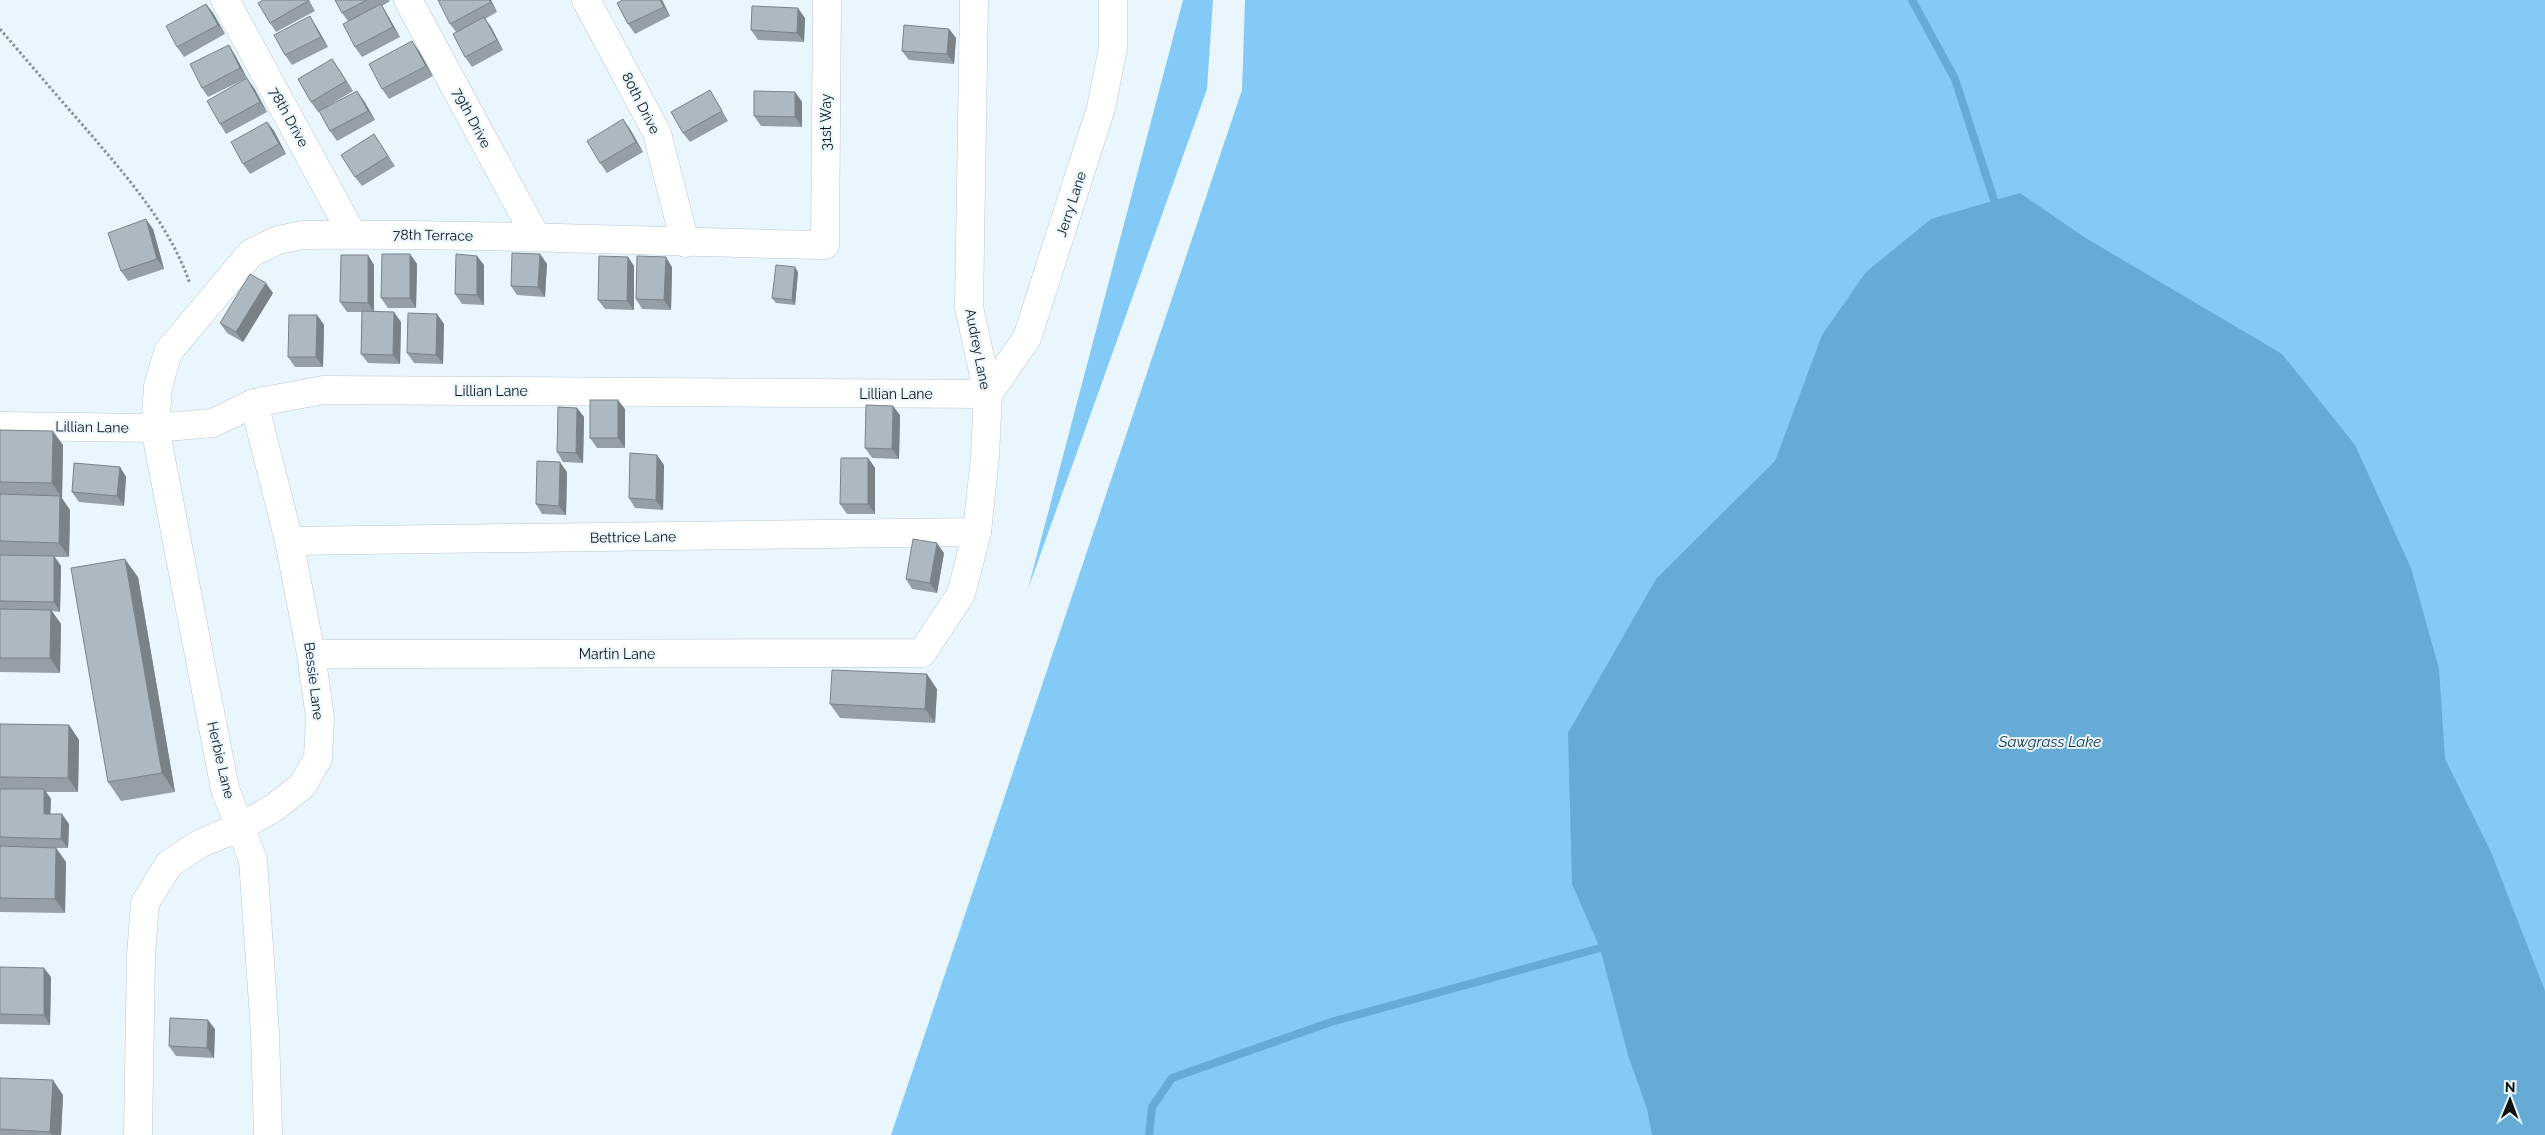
<svg xmlns="http://www.w3.org/2000/svg" width="2545" height="1135" font-family="Raleway,sans-serif">
  <rect width="100%" height="100%" fill="#e9f6fe"/>
  <!-- forest -->
  <g fill="#83caf6">
    <path d="M1183 0H1213L1207 89 1028 589Z"/>
    <path d="M1245 0H2545V1135H891L1242 90Z"/>
  </g>
  <!-- water -->
  <path fill="#65abd6" d="M2020 193 2084 237 2282 354 2355 445 2411 568 2439 669 2445 759 2491 852 2545 991V1135H1652L1647 1109 1628 1055 1600 948 1572 884 1568 733 1656 579 1775 461 1822 335 1866 272 1931 219Z"/>
  <g fill="none" stroke-linecap="round" stroke-linejoin="round">
    <!-- stream -->
    <g stroke="#65abd6" stroke-width="8">
      <path d="M1912 0 1955 79 1994 200"/>
      <path d="M1149 1135 1152 1107 1172 1078 1331 1022 1600 948"/>
    </g>
    <defs>
      <g id="street">
        <path d="M225 0 352 234"/>
        <path d="M408 0 536 237"/>
        <path d="M586 0 657 133 685 243"/>
        <path d="M988 394 1027 338 1101 108 1113 48V0"/>
        <path d="M0 426 155 428 213 423 254 403 323 390 988 394"/>
        <path d="M289 541 977 532"/>
        <path d="M311 654 922 653 961 594 977 532 985 456 988 394 969 307 974 0"/>
        <path d="M138 1135 141 955 145 903 169 864 201 843 240 827 272 809 302 786 318 758 320 717 311 654 289 541 254 403"/>
        <path d="M268 1135 265 1033 253 860 225 789 155 428 158 386 168 352 251 253 278 240 303 235C477 233 651 242 825 245L827 0"/>
      </g>
    </defs>
    <!-- street casing -->
    <use href="#street" stroke="#b9c6ce" stroke-width="29"/>
    <!-- path -->
    <path stroke="#889297" stroke-width="3" stroke-dasharray="2.5 2.5" stroke-linecap="butt" d="M0 29C29 63 58 97 87 130 127 177 170 225 190 284"/>
    <!-- street -->
    <use href="#street" stroke="#fff" stroke-width="28"/>
  </g>
  <!-- wall -->
  <g fill="#949fa6">
    <path d="M263 0H309L315 11 276 32 270 23Z"/>
    <path d="M335 0H389L390 1 382 6 387 14 400 37 362 57 355 47 348 21 342 13Z"/>
    <path d="M491 0 497 12 485 19 491 27 503 50 472 67 465 57 456 32 450 24Z"/>
    <path d="M662 0 670 16 635 34 628 24Z"/>
    <path d="M206 4 213 13 225 34 184 57 177 47Z"/>
    <path d="M805 18 804 42 758 40 751 30Z"/>
    <path d="M316 26 328 47 292 65 285 55Z"/>
    <path d="M949 29 956 38 954 64 909 60 902 51Z"/>
    <path d="M419 51 433 76 389 99 382 89Z"/>
    <path d="M235 55 247 78 208 97 202 88Z"/>
    <path d="M332 59 353 91 318 112 311 102Z"/>
    <path d="M254 88 267 112 226 134 220 124Z"/>
    <path d="M795 92 802 102V127L761 126 754 116Z"/>
    <path d="M716 100 728 121 690 142 683 133Z"/>
    <path d="M364 101 375 120 337 141 330 131Z"/>
    <path d="M267 122 274 131 286 154 250 174 243 164Z"/>
    <path d="M630 129 643 152 607 173 600 163Z"/>
    <path d="M374 134 395 166 362 186 355 177Z"/>
    <path d="M153 229 164 269 128 281 121 271Z"/>
    <path d="M410 254 417 264 416 308H388L381 298Z"/>
    <path d="M540 254 547 264 545 297 517 295 511 286Z"/>
    <path d="M368 255 374 265V312L401 322 400 364 368 363 361 354 362 312H347L340 302Z"/>
    <path d="M628 257 634 266V310L605 309 598 300Z"/>
    <path d="M484 265V305L462 304 455 294Z"/>
    <path d="M672 267 671 310 642 309 636 299Z"/>
    <path d="M798 272 795 305 776 303 772 298Z"/>
    <path d="M273 293 243 342 227 333 220 323Z"/>
    <path d="M437 314 444 324 443 364 414 363 407 353Z"/>
    <path d="M317 315 324 325 323 367H295L288 357Z"/>
    <path d="M577 408 584 417 583 463 563 462 557 452Z"/>
    <path d="M625 409V448H597L590 438Z"/>
    <path d="M900 415 899 459 872 458 865 448Z"/>
    <path d="M0 430 63 445 62 498 70 510 69 557H55L61 566 60 612 52 611 61 624 60 673 0 672Z"/>
    <path d="M868 458 875 468V514H847L840 504Z"/>
    <path d="M664 465 663 510 635 508 629 498Z"/>
    <path d="M120 467 126 477 124 506 79 502 72 492Z"/>
    <path d="M567 472 566 515 542 514 536 504Z"/>
    <path d="M944 553 937 593 912 589 906 579Z"/>
    <path d="M138 577 175 792 121 801 108 782Z"/>
    <path d="M937 689 935 723 840 718 830 704Z"/>
    <path d="M0 724 69 725 79 740 78 792H46L51 799 50 814 69 824 68 848H56L66 862 65 913 0 912Z"/>
    <path d="M0 967 51 977 50 1025 0 1024Z"/>
    <path d="M215 1029 214 1058 176 1056 169 1046Z"/>
    <path d="M0 1078 63 1095 61 1135H0Z"/>
  </g>
  <!-- shaded-wall -->
  <g fill="#788287">
    <path d="M489 0H491L497 12 491 2Z"/>
    <path d="M660 0H662L670 16 664 7Z"/>
    <path d="M206 4 213 13 225 34 218 25Z"/>
    <path d="M381 4 387 14 400 37 393 27Z"/>
    <path d="M798 8 805 18 804 42 797 33Z"/>
    <path d="M310 16 316 26 328 47 321 37Z"/>
    <path d="M484 17 491 27 503 50 497 40Z"/>
    <path d="M949 29 956 38 954 64 947 54Z"/>
    <path d="M412 41 419 51 433 76 426 66Z"/>
    <path d="M229 45 235 55 247 78 240 68Z"/>
    <path d="M332 59 339 69 353 91 346 81Z"/>
    <path d="M247 78 254 88 267 112 260 102Z"/>
    <path d="M357 91 364 101 375 120 368 111Z"/>
    <path d="M795 92 802 102V127L795 117Z"/>
    <path d="M623 119 630 129 643 152 636 142Z"/>
    <path d="M267 122 274 131 286 154 279 144Z"/>
    <path d="M146 219 153 229 164 269 157 259Z"/>
    <path d="M410 254 417 264 416 308 410 298Z"/>
    <path d="M540 254 547 264 545 297 538 287Z"/>
    <path d="M368 255 374 265V312L368 303Z"/>
    <path d="M477 256 484 265V305L477 295Z"/>
    <path d="M628 257 634 266V310L627 301Z"/>
    <path d="M666 257 672 267 671 310 664 300Z"/>
    <path d="M795 267 798 272 795 305 792 300Z"/>
    <path d="M266 283 273 293 243 342 236 332Z"/>
    <path d="M394 312 401 322 400 364 393 355Z"/>
    <path d="M437 314 444 324 443 364 436 355Z"/>
    <path d="M317 315 324 325 323 367 316 357Z"/>
    <path d="M618 400 625 409V448L618 438Z"/>
    <path d="M893 406 900 415 899 459 892 449Z"/>
    <path d="M577 408 584 417 583 463 576 453Z"/>
    <path d="M53 431 63 445 62 498 52 483Z"/>
    <path d="M657 455 664 465 663 510 656 500Z"/>
    <path d="M868 458 875 468V514L868 504Z"/>
    <path d="M560 462 567 472 566 515 559 506Z"/>
    <path d="M120 467 126 477 124 506 117 496Z"/>
    <path d="M60 496 70 510 69 557 59 543Z"/>
    <path d="M937 543 944 553 937 593 930 583Z"/>
    <path d="M54 556 61 566 60 612 54 602Z"/>
    <path d="M125 559 138 577 175 792 162 773Z"/>
    <path d="M51 610 61 624 60 673 50 658Z"/>
    <path d="M927 674 937 689 935 723 925 709Z"/>
    <path d="M69 725 79 740 78 792 68 778Z"/>
    <path d="M44 789 51 799 50 824 44 814Z"/>
    <path d="M62 814 69 824 68 848 61 839Z"/>
    <path d="M56 848 66 862 65 913 55 899Z"/>
    <path d="M44 968 51 977 50 1025 44 1015Z"/>
    <path d="M208 1020 215 1029 214 1058 207 1048Z"/>
    <path d="M53 1080 63 1095 61 1135H52L50 1132Z"/>
  </g>
  <!-- building -->
  <g fill="#acb9c1" stroke="#788287">
    <path d="M263 0H308V1L270 23 258 3Z"/>
    <path d="M335 0H367L342 13Z"/>
    <path d="M438 0H489L491 2 450 24Z"/>
    <path d="M623 0H660L664 7 628 24 617 3Z"/>
    <path d="M206 4 218 25 177 47 166 26Z"/>
    <path d="M381 4 393 27 355 47 343 24Z"/>
    <path d="M752 6 798 8 797 33 751 30Z"/>
    <path d="M310 16 321 37 285 55 274 35Z"/>
    <path d="M484 17 497 40 465 57 453 34Z"/>
    <path d="M904 25 949 29 947 54 902 51Z"/>
    <path d="M412 41 426 66 382 89 369 64Z"/>
    <path d="M229 45 240 68 202 88 190 64Z"/>
    <path d="M332 59 346 81 311 102 298 79Z"/>
    <path d="M247 78 260 102 220 124 207 101Z"/>
    <path d="M710 90 722 111 683 133 671 112Z"/>
    <path d="M357 91 368 111 330 131 319 111Z"/>
    <path d="M754 91 795 92V117L754 116Z"/>
    <path d="M623 119 636 142 600 163 587 141Z"/>
    <path d="M267 122 279 144 243 164 231 142Z"/>
    <path d="M374 134 388 156 355 177 341 155Z"/>
    <path d="M146 219 157 259 121 271 108 233Z"/>
    <path d="M512 253 540 254 538 287 511 286Z"/>
    <path d="M382 254H410V298H381Z"/>
    <path d="M456 254 477 256V295L455 294Z"/>
    <path d="M341 255H368V303L340 302Z"/>
    <path d="M599 256 628 257 627 301 598 300Z"/>
    <path d="M637 256 666 257 664 300 636 299Z"/>
    <path d="M776 265 795 267 792 300 772 298Z"/>
    <path d="M250 274 266 283 236 332 220 323Z"/>
    <path d="M362 311 394 312 393 355 361 354Z"/>
    <path d="M408 313 437 314 436 355 407 353Z"/>
    <path d="M289 315H317L316 357H288Z"/>
    <rect x="590" y="400" width="28" height="38"/>
    <path d="M866 405 893 406 892 449 865 448Z"/>
    <path d="M558 407 577 408 576 453 557 452Z"/>
    <path d="M0 430 53 431 52 483 0 482Z"/>
    <path d="M630 453 657 455 656 500 629 498Z"/>
    <path d="M841 458H868V504H840Z"/>
    <path d="M537 461 560 462 559 506 536 504Z"/>
    <path d="M74 463 120 467 117 496 72 492Z"/>
    <path d="M0 494 60 496 59 543 0 541Z"/>
    <path d="M913 539 937 543 930 583 906 579Z"/>
    <path d="M0 555 54 556V602L0 601Z"/>
    <path d="M125 559 162 773 108 782 71 568Z"/>
    <path d="M0 609 51 610 50 658H0Z"/>
    <path d="M832 670 927 674 925 709 830 704Z"/>
    <path d="M0 724 69 725 68 778 0 777Z"/>
    <path d="M0 789H44V814H62L61 839 0 837Z"/>
    <path d="M0 846 56 848 55 899 0 898Z"/>
    <path d="M0 967 44 968V1015L0 1014Z"/>
    <path d="M170 1018 208 1020 207 1048 169 1046Z"/>
    <path d="M0 1078 53 1080 50 1132 0 1129Z"/>
  </g>
  <g text-anchor="middle" dominant-baseline="central" stroke-width="4" stroke-linejoin="round" paint-order="stroke">
    <!-- street labels -->
    <g font-size="14" fill="#0d1214" stroke="#e9f6fe">
      <text transform="translate(641 103) rotate(63)">80th Drive</text>
      <text transform="translate(289 117) rotate(61)">78th Drive</text>
      <text transform="translate(472 118) rotate(62)">79th Drive</text>
      <text transform="translate(826 122) rotate(-90)">31st Way</text>
      <text transform="translate(1071 204) rotate(-72)">Jerry Lane</text>
      <text transform="translate(433 235) rotate(1)">78th Terrace</text>
      <text transform="translate(978 349) rotate(79)">Audrey Lane</text>
      <text x="491" y="391">Lillian Lane</text>
      <text x="896" y="394">Lillian Lane</text>
      <text transform="translate(92 427) rotate(1)">Lillian Lane</text>
      <text transform="translate(633 537) rotate(-1)">Bettrice Lane</text>
      <text x="617" y="654">Martin Lane</text>
      <text transform="translate(314 681) rotate(83)">Bessie Lane</text>
      <text transform="translate(221 760) rotate(77)">Herbie Lane</text>
    </g>
    <!-- water labels -->
    <g font-size="15" font-style="italic" fill="#143446" stroke="#e9f6fe">
      <text x="2050" y="742">Sawgrass Lake</text>
    </g>
  </g>
  <!-- north arrow -->
  <g transform="translate(2510 1100) rotate(1)" stroke="#e9f6fe" stroke-width="4" paint-order="stroke">
  <path d="M0-4L9 19L0 12L-9 19Z" fill="#0d1214"/>
  <text y="-8" font-size="14" font-weight="bold" text-anchor="middle" fill="#0d1214">N</text>
  </g>
</svg>
